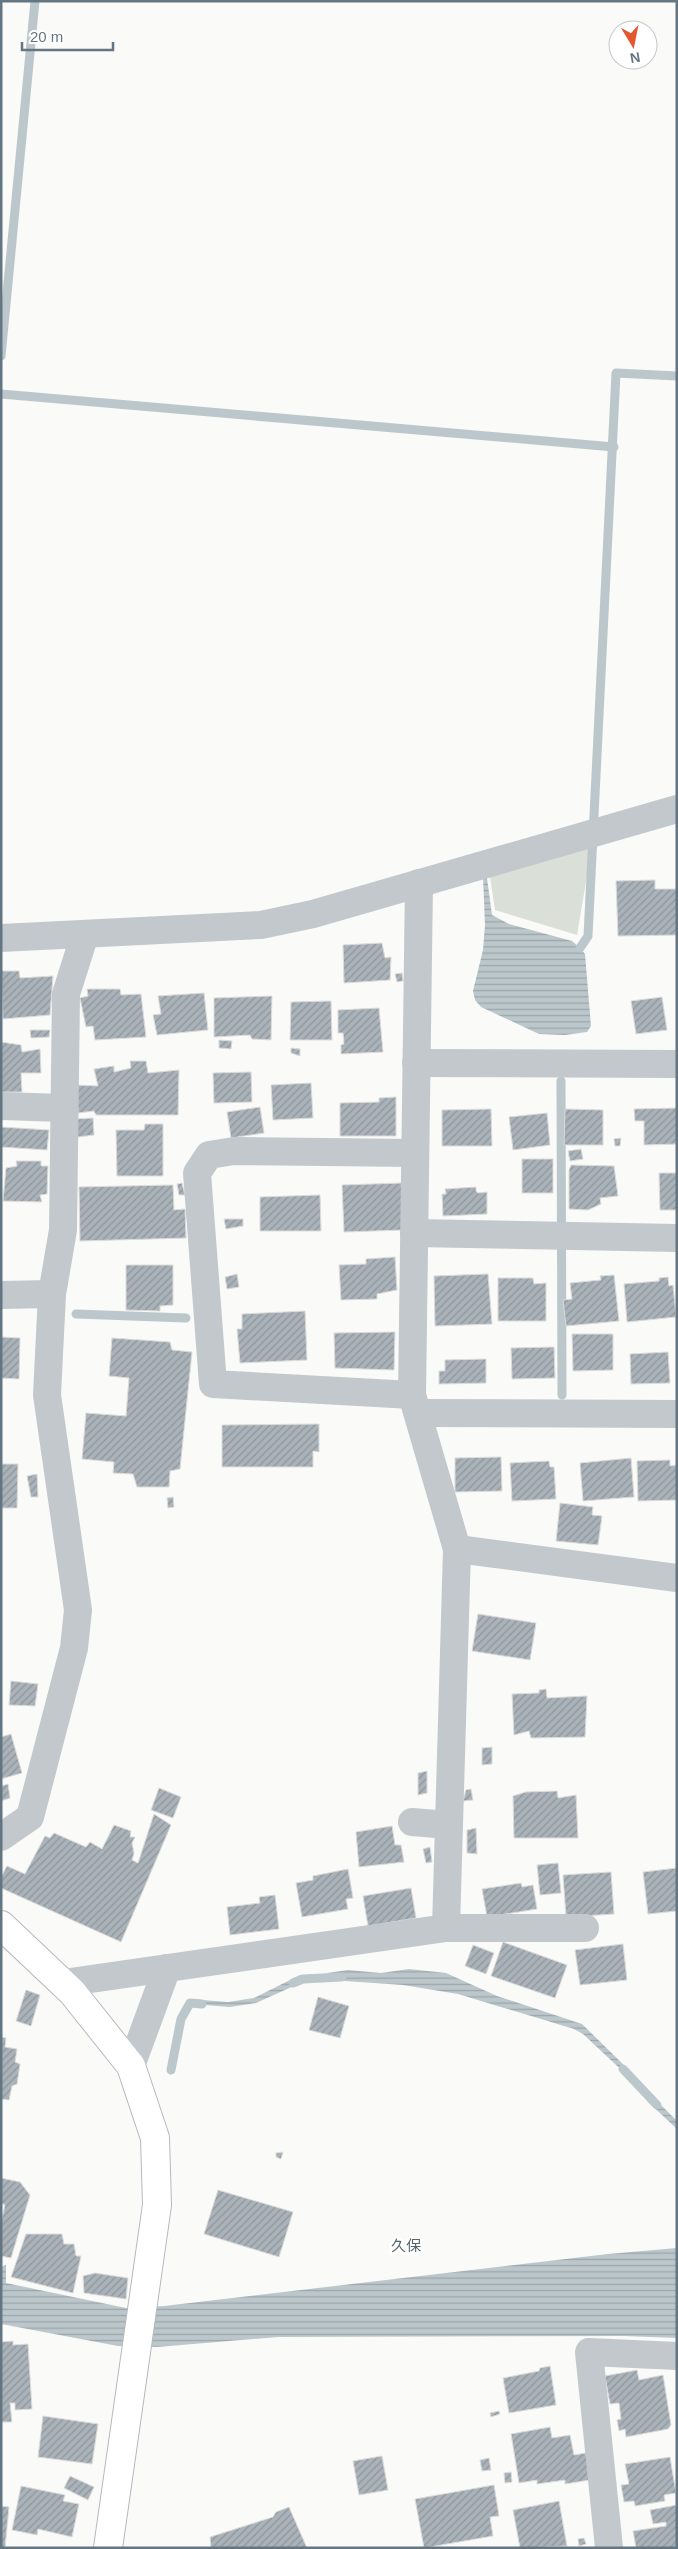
<svg xmlns="http://www.w3.org/2000/svg" width="678" height="2549" font-family="Helvetica,'Noto Sans JP',sans-serif">
  <defs>
    <pattern id="water-rules" width="6" height="5" patternUnits="userSpaceOnUse" patternTransform="scale(1.25)"><rect width="6" height="5" fill="#bbc7cb"/><path d="M0 2.5h6" fill="none" stroke="#9ca6aa"/></pattern>
    <pattern id="building-hatch" width="6" height="6" patternUnits="userSpaceOnUse" patternTransform="scale(1.25)"><rect width="6" height="6" fill="#aab3b9"/><path d="M-1 1l2-2M0 6l6-6M5 7l2-2" fill="none" stroke="#8e969c"/></pattern>
  </defs>
  <rect width="100%" height="100%" fill="#fafaf8"/>
  <!-- green -->
  <path fill="#dadfd7" d="M589 842 591 852 577 935 495 910 489 870Z"/>
  <!-- water -->
  <g fill="url(#water-rules)">
    <path d="M483 877 487 878 492 915 509 924 572 941 580 948 585 954 591 1026 587 1032 565 1035 539 1034 481 1007 475 1000 473 991 483 950 485 925Z"/>
    <path d="M409 1969 446 1973 497 1996 582 2024 633 2074 630 2078 583 2034 574 2029 458 1994 403 1985 330 1980V1975L327 1973 348 1970 381 1973Z"/>
    <path d="M300 1975H303L305 1981 256 2003 230 2007 192 2004 189 1999 228 2002 254 1998Z"/>
    <path d="M651 2095 677 2121V2129L647 2101Z"/>
    <path d="M677 2248V2338L624 2336 278 2337 157 2347 118 2346 1 2324V2267L6 2265V2283L126 2308 164 2306 608 2254Z"/>
  </g>
  <g fill="none" stroke-linecap="round" stroke-linejoin="round">
    <!-- stream -->
    <g stroke="#bbc7cb" stroke-width="9">
      <path d="M1 356 35 1"/>
      <path d="M1 394 614 447"/>
      <path d="M580 948 588 936 616 373 677 376"/>
      <path d="M561 1081 562 1395"/>
      <path d="M76 1314 186 1318"/>
      <path d="M293 1983 303 1979 342 1977"/>
      <path d="M623 2069 657 2105"/>
      <path d="M171 2070 181 2019 190 2003 202 2004"/>
    </g>
  </g>
  <!-- building -->
  <g fill="url(#building-hatch)" stroke="#dcdcda">
    <path d="M655 880V889H677V935L618 936 616 881Z"/>
    <path d="M382 943 385 958 391 957 390 980 344 983 343 945Z"/>
    <path d="M1 971H19L20 978 53 976 50 1015 3 1019Z"/>
    <path d="M402 973 403 981 397 982 395 974Z"/>
    <path d="M87 989H120L121 995 141 994 146 1037 95 1040 93 1026 86 1027 80 998 88 996Z"/>
    <path d="M204 993 208 1030 157 1035 153 1015 161 1014 158 996Z"/>
    <path d="M272 996 271 1040 252 1039 250 1035 214 1037V998Z"/>
    <path d="M662 997 667 1030 636 1034 631 1001Z"/>
    <path d="M331 1001 332 1040H290L291 1002Z"/>
    <path d="M379 1008 383 1052 341 1054V1045L344 1044 343 1033H338V1010Z"/>
    <path d="M30 1030H50L49 1037 31 1038Z"/>
    <path d="M219 1040 232 1041 231 1049 219 1048Z"/>
    <path d="M1 1042 21 1045 22 1052 40 1049 41 1073H21L22 1092H1Z"/>
    <path d="M291 1048 300 1049V1056L291 1053Z"/>
    <path d="M130 1061H146L148 1073 179 1070 178 1115H96L94 1111 78 1113 76 1085 98 1086 94 1069 114 1066V1072L131 1068Z"/>
    <path d="M251 1072 252 1102 214 1103 213 1073Z"/>
    <path d="M311 1083 313 1118 273 1120 271 1085Z"/>
    <path d="M396 1097V1136H340V1103L379 1102V1098Z"/>
    <path d="M260 1107 264 1133 231 1138 227 1112Z"/>
    <path d="M677 1108V1144L644 1145V1121H635L634 1109Z"/>
    <path d="M491 1109 492 1146H442V1110Z"/>
    <path d="M565 1109 603 1110V1145H564Z"/>
    <path d="M547 1113 550 1145 513 1150 509 1117Z"/>
    <path d="M93 1118 94 1135 78 1137 74 1119Z"/>
    <path d="M145 1124H163V1176H117L116 1130H144Z"/>
    <path d="M1 1127 49 1130 47 1150 1 1147Z"/>
    <path d="M621 1138 620 1146H615L614 1139Z"/>
    <path d="M581 1149 583 1159 570 1161 568 1151Z"/>
    <rect x="522" y="1159" width="31" height="34"/>
    <path d="M16 1161H41V1166H48L47 1194 40 1195 42 1202 3 1201 6 1168 17 1166Z"/>
    <path d="M571 1165 614 1166 618 1196 600 1198 601 1204 588 1210 569 1209V1170Z"/>
    <path d="M659 1173H677V1210H660Z"/>
    <path d="M182 1183 185 1195H179L177 1184Z"/>
    <path d="M402 1183 403 1230 344 1232 342 1185Z"/>
    <path d="M173 1185 174 1210 185 1209 186 1238 80 1241 79 1187Z"/>
    <path d="M476 1187V1191L478 1193 487 1192V1214L443 1216 442 1194H446L445 1189Z"/>
    <path d="M320 1195 321 1231H260V1197Z"/>
    <path d="M224 1219H243V1226L226 1229Z"/>
    <path d="M395 1257 397 1290 377 1294V1299L341 1300 339 1265 366 1264V1259Z"/>
    <path d="M126 1265H173V1305L160 1306V1311L126 1310Z"/>
    <path d="M237 1274 239 1287 227 1289 225 1277Z"/>
    <path d="M488 1274 492 1324 435 1326 434 1276Z"/>
    <path d="M614 1275 619 1321 566 1326 563 1300 572 1299 570 1283 601 1280 600 1276Z"/>
    <path d="M668 1277 669 1286 673 1285 676 1317 627 1322 624 1284 659 1281V1278Z"/>
    <path d="M498 1278H533L534 1284 546 1283V1321H498Z"/>
    <path d="M305 1311 307 1360 240 1363 237 1329H242V1314Z"/>
    <path d="M395 1332 394 1370 335 1368 334 1333Z"/>
    <path d="M572 1334H613V1370L573 1371Z"/>
    <path d="M1 1337 20 1338 19 1379 1 1378Z"/>
    <path d="M112 1338 170 1342 172 1350 192 1352 180 1469 170 1471 169 1487H137L133 1474 113 1473 114 1462 82 1459 86 1413 126 1416 129 1378 109 1376Z"/>
    <path d="M554 1347 555 1378 512 1379 511 1348Z"/>
    <path d="M668 1352 670 1383 631 1384 630 1354Z"/>
    <path d="M486 1359V1383L439 1384V1371H445V1360Z"/>
    <path d="M319 1424V1452L313 1451V1467H222V1425Z"/>
    <path d="M501 1457 502 1491 455 1492V1458Z"/>
    <path d="M631 1458 634 1497 583 1501 580 1463Z"/>
    <path d="M670 1460V1466L677 1465V1500L638 1501 637 1461Z"/>
    <path d="M549 1461 550 1467H554L556 1499 512 1501 510 1463Z"/>
    <path d="M1 1464H18L17 1508H1Z"/>
    <path d="M37 1474 38 1497H31L27 1476Z"/>
    <path d="M173 1497 174 1507 168 1508 167 1498Z"/>
    <path d="M560 1503 593 1507 592 1515 602 1516 598 1545 556 1541Z"/>
    <path d="M478 1614 536 1623 530 1660 472 1651Z"/>
    <path d="M11 1681 38 1684 35 1706 9 1705Z"/>
    <path d="M546 1689 547 1698 587 1696 585 1737 531 1738 529 1731 514 1735 512 1694 539 1693V1690Z"/>
    <path d="M11 1734 22 1773 1 1779V1737Z"/>
    <path d="M492 1747V1764L482 1765V1748Z"/>
    <path d="M427 1771V1793L418 1795V1773Z"/>
    <path d="M8 1784 10 1798 1 1801V1786Z"/>
    <path d="M159 1788 181 1797 173 1818 151 1810Z"/>
    <path d="M471 1789 473 1800 463 1801 466 1790Z"/>
    <path d="M557 1791 558 1798 576 1795 578 1838H514L513 1796 526 1792Z"/>
    <path d="M154 1814 171 1825 121 1942 1 1888V1877L7 1866 25 1874 45 1836 50 1838 54 1833 86 1847 90 1842 102 1849 114 1825 131 1831 130 1837H135L132 1843 134 1853 132 1860 138 1863Z"/>
    <path d="M392 1826 395 1845H401L404 1862 359 1867 356 1832Z"/>
    <path d="M476 1828 477 1854 467 1853V1830Z"/>
    <path d="M430 1847 432 1862 426 1863 423 1849Z"/>
    <path d="M558 1863 561 1893 540 1895 537 1865Z"/>
    <path d="M677 1868V1911L648 1914 643 1872Z"/>
    <path d="M348 1869 353 1898 346 1899 348 1909 302 1917 296 1883 313 1880V1876Z"/>
    <path d="M611 1872 614 1914 566 1917 563 1875Z"/>
    <path d="M521 1883 522 1887 533 1885 537 1909 487 1917 482 1889Z"/>
    <path d="M411 1888 416 1918 368 1926 363 1896Z"/>
    <path d="M275 1895 279 1929 230 1935 227 1907 260 1903 259 1897Z"/>
    <path d="M503 1942 567 1965 555 1998 491 1976Z"/>
    <path d="M623 1944 627 1980 580 1985 575 1950Z"/>
    <path d="M473 1945 494 1953 486 1974 465 1966Z"/>
    <path d="M26 1990 40 1995 31 2026 16 2021Z"/>
    <path d="M318 1997 349 2006 340 2038 309 2030Z"/>
    <path d="M1 2037 6 2038 5 2047 17 2049 15 2062 20 2064 17 2084 12 2086 9 2100 1 2099Z"/>
    <path d="M283 2152 281 2159 276 2157V2153Z"/>
    <path d="M1 2178 20 2182 30 2195 11 2258 1 2256V2223L5 2205 1 2203Z"/>
    <path d="M218 2190 293 2212 279 2257 204 2234Z"/>
    <path d="M26 2234H62L64 2244H74L76 2256H81L73 2293 11 2277Z"/>
    <path d="M95 2273 128 2278 126 2299 84 2293 83 2276Z"/>
    <path d="M13 2341V2345L28 2344 32 2409 15 2410V2403H10L12 2422H1V2342Z"/>
    <path d="M550 2366 556 2405 509 2413 503 2378 539 2371 540 2368Z"/>
    <path d="M637 2370 639 2380 663 2375 671 2425 668 2429 626 2437 625 2429 619 2431 617 2420 621 2419 619 2403 610 2404 605 2376Z"/>
    <path d="M499 2411 500 2414 491 2417 490 2413Z"/>
    <path d="M43 2416 98 2424 92 2464 38 2457Z"/>
    <path d="M550 2427 552 2438 570 2435 574 2455 586 2453 590 2480 565 2484V2480L537 2484V2480L519 2483 511 2434Z"/>
    <path d="M382 2456 388 2490 359 2495 353 2461Z"/>
    <path d="M670 2457 676 2493 664 2495 665 2501 635 2506 634 2501 624 2502 621 2485 629 2484 625 2464Z"/>
    <path d="M489 2458 491 2470 482 2471 480 2460Z"/>
    <path d="M511 2472 512 2482 505 2483 504 2473Z"/>
    <path d="M70 2476 94 2487 88 2500 64 2488Z"/>
    <path d="M494 2485 499 2516 490 2517 493 2536 424 2548 415 2499Z"/>
    <path d="M21 2486 65 2495 63 2501 79 2504 72 2537 38 2529 37 2535 12 2530Z"/>
    <path d="M559 2501 567 2546 520 2548 513 2510Z"/>
    <path d="M677 2505V2548H636L633 2531 666 2526V2522L653 2524 650 2510Z"/>
    <path d="M1 2506 9 2507 5 2548H1Z"/>
    <path d="M289 2507 307 2548H211L210 2537 273 2517 276 2512Z"/>
    <path d="M584 2538 586 2544 579 2546 578 2539Z"/>
  </g>
  <g fill="none" stroke-linecap="round" stroke-linejoin="round">
    <defs>
      <path id="secondary" d="M1 1925 72 1992 131 2066 155 2138 157 2205 108 2548"/>
    </defs>
    <!-- secondary casing -->
    <use href="#secondary" stroke="#b3babf" stroke-width="30"/>
    <!-- street -->
    <g stroke="#c3c8cc" stroke-width="28">
      <path d="M1 938 261 925 313 914 677 809"/>
      <path d="M416 1063 677 1064"/>
      <path d="M1 1106 64 1108"/>
      <path d="M414 1233 677 1238"/>
      <path d="M1 1295 52 1294"/>
      <path d="M412 1395 213 1384 197 1173 209 1155 234 1151 415 1153"/>
      <path d="M418 1413 677 1414"/>
      <path d="M457 1549 677 1578"/>
      <path d="M412 1822 449 1825"/>
      <path d="M1 1837 30 1817 74 1648 78 1610 47 1395 52 1294 63 1230 66 994 85 934"/>
      <path d="M446 1928H585"/>
      <path d="M63 1983 446 1928 457 1549 412 1395 419 883"/>
      <path d="M131 2066 167 1968"/>
      <path d="M609 2548 589 2352 677 2356"/>
    </g>
    <!-- secondary -->
    <use href="#secondary" stroke="#fff" stroke-width="28"/>
  </g>
  <g text-anchor="middle" dominant-baseline="central" stroke-width="5" stroke-linejoin="round" paint-order="stroke">
    <!-- neighbourhood labels -->
    <g font-size="15" fill="#57646e" stroke="#fff">
      <text x="406" y="2245">久保</text>
    </g>
  </g>
  <!-- border -->
  <rect width="678" height="2549" fill="none" stroke="#657683" stroke-width="5"/>
  <!-- north arrow -->
  <g transform="translate(633 45) rotate(170)"><circle r="24" fill="#ffffff" stroke="#c1c8cd"/>
  <path d="M0-4L9 19L0 12L-9 19Z" fill="#e4572e"/>
  <text y="-8" font-size="14" font-weight="bold" text-anchor="middle" fill="#657683">N</text>
  </g>
  <!-- scale -->
  <path d="M22 42v8h91v-8" fill="none" stroke="#657683" stroke-width="2.5"/>
  <text x="30" y="42" font-size="15" fill="#657683" stroke="#ffffff" stroke-width="4" paint-order="stroke">20 m</text>
</svg>
